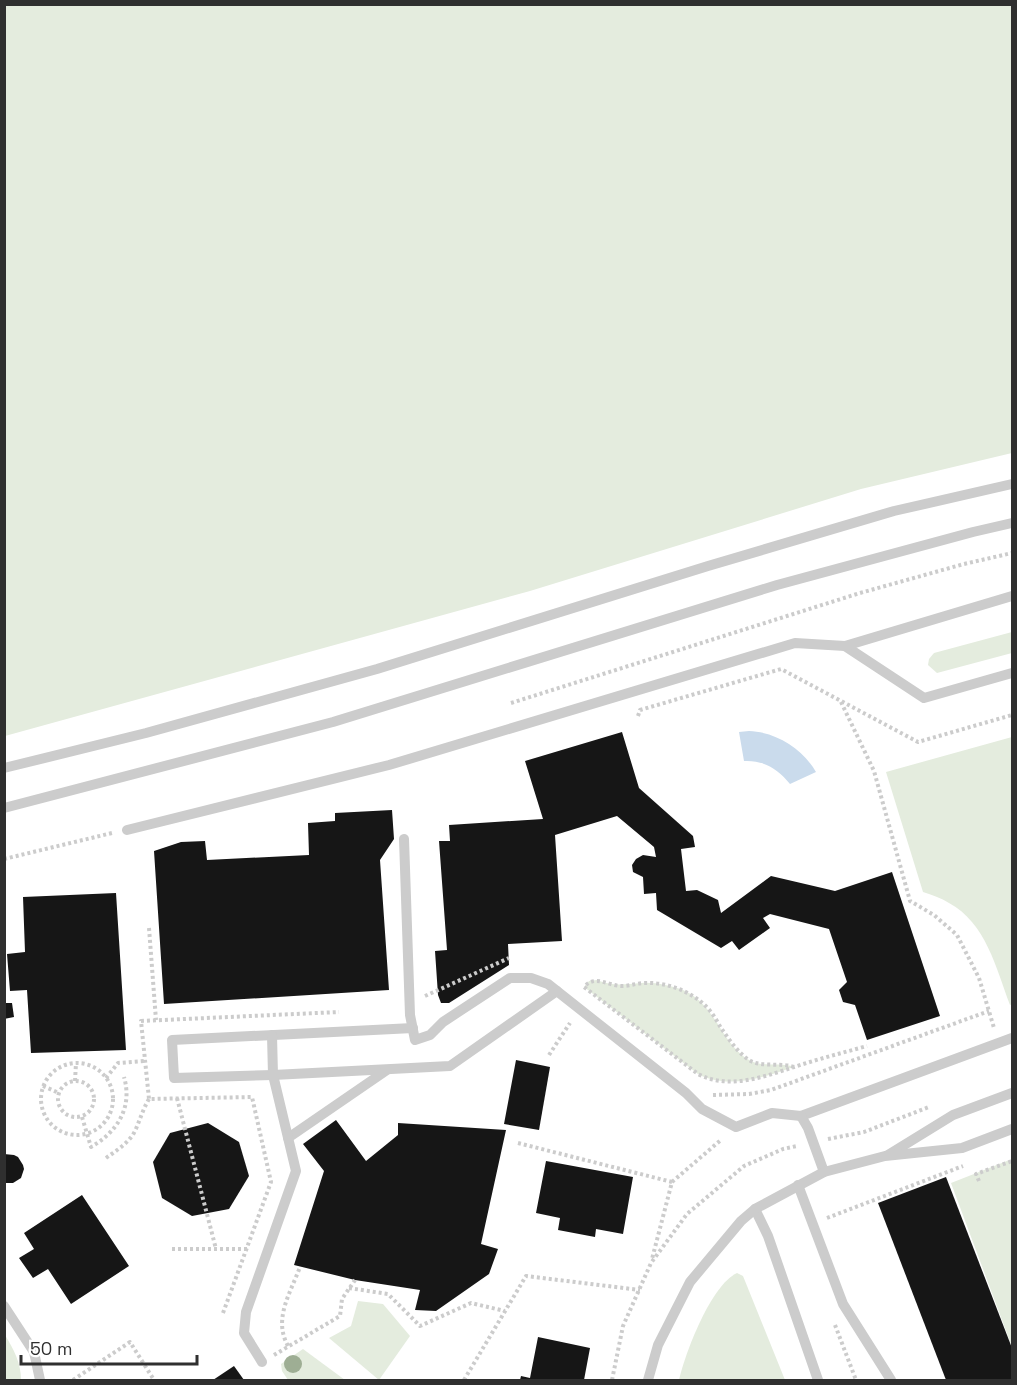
<svg xmlns="http://www.w3.org/2000/svg" width="1017" height="1385" font-family="'Space Grotesk',sans-serif">
  <rect width="100%" height="100%" fill="#fff"/>
  <!-- green -->
  <g fill="#e4ecde">
    <path d="M5 4 1012 5V453L861 489 530 591 5 736Z"/>
    <path d="M1012 632V653L937 673 928 665 929 659 934 653Z"/>
    <path d="M1012 737V1004L1010 1005C996 968 986 923 949 903 941 898 932 895 923 892L886 772Z"/>
    <path d="M597 980C615 987 624 984 642 983 655 982 671 986 683 990 716 1004 721 1044 749 1060 762 1068 780 1062 794 1067 764 1077 728 1090 698 1074L584 987 589 981Z"/>
    <path d="M1012 1159V1347L951 1183Z"/>
    <path d="M737 1273 743 1276 785 1380H679C685 1353 711 1285 737 1273Z"/>
    <path d="M358 1301 383 1304 410 1336 379 1380 329 1338 351 1326Z"/>
    <path d="M5 1335C14 1350 21 1363 21 1380H5Z"/>
    <path d="M303 1349 345 1380H288L282 1371 281 1364Z"/>
  </g>
  <!-- water -->
  <path fill="#cadbec" d="M749 731C776 732 802 748 816 772L790 784C778 769 764 760 744 761L739 732Z"/>
  <!-- building -->
  <g fill="#161616">
    <path d="M622 732 639 788 693 836 695 847 681 849 686 891 697 890 718 900 721 913 771 876 835 891 892 872 940 1016 867 1040 855 1005 843 1002 839 990 847 982 829 929 770 914 763 918 770 928 739 950 732 941 721 948 657 910 656 893 644 894 643 877 633 872 632 865 636 859 643 855 656 857 654 847 617 816 555 835 562 941 508 944 509 965 449 1003H441L438 995 435 951 447 950 439 841H450L449 825 543 819 525 761Z"/>
    <path d="M392 810 394 839 380 860 389 990 164 1004 154 851 181 842 205 841 207 860 309 855 308 823 335 821V813Z"/>
    <path d="M116 893 126 1050 31 1053 27 990 10 991 7 954 25 952 23 897Z"/>
    <path d="M4 1003H12L14 1017 4 1019Z"/>
    <path d="M516 1060 550 1067 539 1130 504 1124Z"/>
    <path d="M336 1120 366 1161 398 1135V1123L506 1130 481 1244 498 1249 489 1274 436 1311 415 1310 420 1290 355 1280 294 1265 324 1171 303 1144Z"/>
    <path d="M208 1123 239 1142 249 1176 229 1209 192 1216 162 1198 153 1162 170 1133Z"/>
    <path d="M4 1154 14 1155 18 1157 23 1165 24 1169 21 1178 13 1183H4Z"/>
    <path d="M546 1161 633 1177 623 1234 596 1229 595 1237 558 1230 560 1218 536 1213Z"/>
    <path d="M946 1177 1012 1348V1380H946L878 1203Z"/>
    <path d="M82 1195 129 1266 71 1304 48 1269 33 1278 19 1258 34 1249 24 1233Z"/>
    <path d="M538 1337 590 1348 584 1380H520L521 1376 530 1378Z"/>
    <path d="M234 1366 244 1380H213Z"/>
  </g>
  <g fill="none" stroke-linecap="round" stroke-linejoin="round">
    <!-- path -->
    <g stroke="#ccc" stroke-width="4" stroke-dasharray="3 3" stroke-linecap="butt">
      <path d="M841 702 874 771 910 901 934 915 957 935 979 978 994 1028"/>
      <path d="M511 703 860 593 964 564 1012 553"/>
      <path d="M638 716 640 710 781 669 918 742 1012 715"/>
      <path d="M4 859 112 833"/>
      <path d="M149 928 156 1020"/>
      <path d="M425 996 509 958"/>
      <path d="M549 1055 570 1023"/>
      <circle cx="77" cy="1099" r="36"/>
      <path d="M794 1067C780 1062 762 1068 749 1060 737 1052 729 1039 721 1028 718 1023 715 1017 711 1012 696 993 669 982 645 983 637 983 630 986 622 986 608 986 595 974 584 987L698 1074C729 1090 763 1077 794 1067 818 1059 842 1053 867 1046"/>
      <path d="M106 1078 118 1063 145 1061"/>
      <circle cx="76" cy="1099" r="18"/>
      <path d="M75 1081 76 1063"/>
      <path d="M43 1086 59 1093"/>
      <path d="M713 1095 749 1094 771 1090 989 1011"/>
      <path d="M177 1098 216 1249"/>
      <path d="M82 1117 91 1147C117 1132 133 1108 124 1077"/>
      <path d="M828 1139 864 1132 929 1107"/>
      <path d="M518 1143 672 1182 652 1259"/>
      <path d="M106 1158C117 1150 129 1143 135 1131 140 1120 143 1109 149 1099"/>
      <path d="M979 1181 976 1174 1012 1161"/>
      <path d="M672 1182 722 1139"/>
      <path d="M827 1218 963 1166"/>
      <path d="M172 1249H247"/>
      <path d="M349 1288 388 1294 420 1326 471 1303 505 1311"/>
      <path d="M223 1313 271 1182 252 1097 149 1099 141 1021 339 1012"/>
      <path d="M835 1325 856 1380"/>
      <path d="M288 1346C273 1319 290 1294 300 1267"/>
      <path d="M274 1355 340 1316 342 1299 355 1280"/>
      <path d="M73 1380 130 1342 154 1380"/>
      <path d="M464 1380 526 1276 640 1290"/>
      <path d="M612 1380 623 1326 651 1263 687 1214 744 1166 783 1149 797 1146"/>
    </g>
    <!-- service -->
    <g stroke="#ccc" stroke-width="10">
      <path d="M845 646 924 698 1012 673"/>
      <path d="M4 768 146 733 377 669 708 566 894 511 1012 484"/>
      <path d="M4 808 333 722 777 585 973 532 1012 523"/>
      <path d="M127 830 389 765 795 643 845 646 1012 596"/>
      <path d="M404 839 410 1015 415 1040 430 1035 443 1022 510 978H531L548 984 686 1093 702 1109 736 1127 772 1113 801 1116 1012 1038"/>
      <path d="M413 1028 172 1040 174 1078 273 1075 450 1066 557 991"/>
      <path d="M801 1116 808 1128 824 1172"/>
      <path d="M288 1138 387 1070"/>
      <path d="M888 1155 953 1115 1012 1093"/>
      <path d="M798 1185 843 1304 891 1380"/>
      <path d="M755 1209 768 1236 818 1380"/>
      <path d="M4 1306 34 1352 40 1380"/>
      <path d="M262 1362 244 1333 246 1312 296 1171 273 1075 272 1035"/>
      <path d="M648 1380 658 1345 690 1282 741 1221 755 1209 824 1172 885 1156 962 1148 1012 1129"/>
    </g>
  </g>
  <!-- trees -->
  <circle fill="#9eae94" cx="293" cy="1364" r="9"/>
  <!-- border -->
  <rect width="1017" height="1385" fill="none" stroke="#2f2f2f" stroke-width="12"/>
  <!-- scale -->
  <path d="M21 1355v9h176v-9" fill="none" stroke="#2f2f2f" stroke-width="3"/>
  <text x="30" y="1355" font-size="18" fill="#2f2f2f" stroke="#ffffff" stroke-width="4.5" paint-order="stroke">50 m</text>
</svg>
